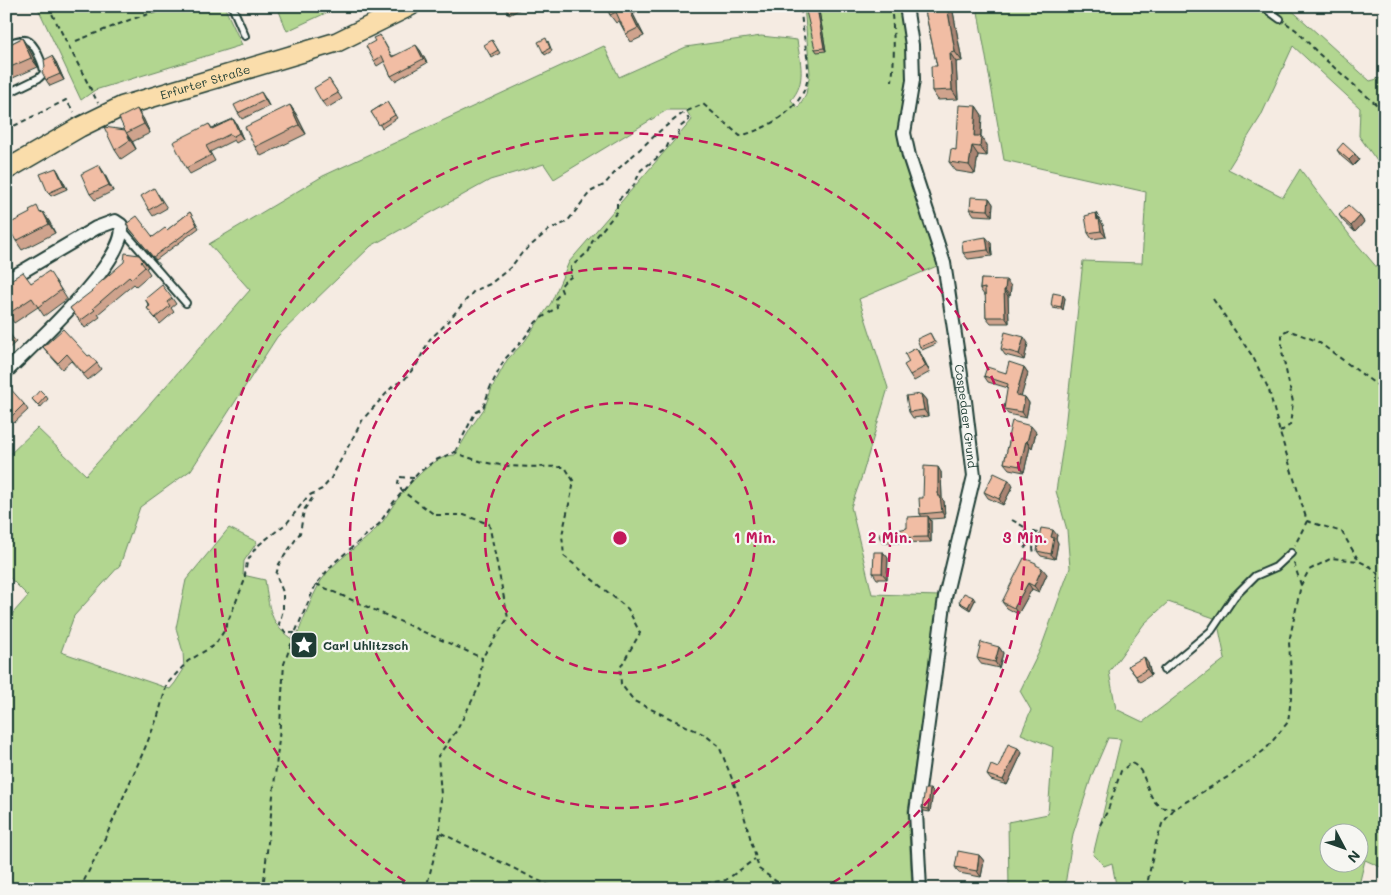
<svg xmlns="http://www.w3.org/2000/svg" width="1391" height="895" font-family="Mali,sans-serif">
  <rect width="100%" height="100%" fill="#f5ebe2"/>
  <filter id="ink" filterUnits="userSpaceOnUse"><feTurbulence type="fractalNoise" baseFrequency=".02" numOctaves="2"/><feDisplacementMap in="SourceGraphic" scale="10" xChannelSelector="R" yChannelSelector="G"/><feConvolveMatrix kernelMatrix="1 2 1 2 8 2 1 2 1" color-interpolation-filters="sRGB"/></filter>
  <g filter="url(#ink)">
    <!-- green -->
    <g fill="#b2d690" stroke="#688a62" fill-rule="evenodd">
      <path d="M37 6H224L242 45 95 90 81 100Z"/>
      <path d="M277 6H341L287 31Z"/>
      <path d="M804 6H901L912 45 904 133 944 263 859 299 888 388 862 476 851 507 872 594 940 596 908 811 912 889H6V621L28 596 6 574V458L37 428 86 475 145 410 250 290 209 244 323 176 604 46 619 77 686 47 761 36 797 40C800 62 807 82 791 100L798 108 806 94 810 73ZM667 110H686L692 120 569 262 551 303 525 341 507 360 492 388 484 409 472 426 455 455C433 455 406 487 394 504 389 511 385 520 379 526 361 546 336 558 321 581 310 600 303 621 295 641 269 626 269 606 265 580L243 575 244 561 257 542 229 528 186 580 176 628 183 652 184 669 175 683 170 689 61 652 74 616 120 565 140 507 191 470 277 337 371 246 490 180 544 164 554 179Z"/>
      <path d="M977 6H1287L1370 81 1385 77V185L1377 161 1359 136 1360 108 1293 46 1261 116 1228 169 1283 197 1300 169 1351 237 1385 277V869L1365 860 1358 889H1115L1116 885 1112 863 1104 866 1093 855 1121 739 1108 738 1092 775 1073 834 1065 885 1066 889H1009L1008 822 1048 814 1053 747 1021 734 1031 710 1020 691 1041 648 1070 568 1067 530 1056 491 1063 446 1083 261 1142 263 1146 192 1004 160ZM1168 602 1217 619 1225 659 1143 722 1116 709 1109 672 1144 624ZM1328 832H1358V862H1328Z"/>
    </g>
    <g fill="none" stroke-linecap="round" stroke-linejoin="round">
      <defs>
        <g id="lane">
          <path d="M232 6 245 36"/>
          <path d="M1265 6 1269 11 1280 19"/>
          <path d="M6 44C24 39 29 35 38 54 41 61 44 66 44 73L39 78 6 94"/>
          <path d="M122 229 186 303"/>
          <path d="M1164 670 1211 631 1234 597 1255 576 1276 567 1291 553"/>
        </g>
        <g id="street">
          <path id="s1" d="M906 6 912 45 913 80 904 133 909 156 944 263 965 401 974 476 945 597 939 642 916 812 920 889"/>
          <path d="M6 281 96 228 115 221 121 225C130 258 30 348 6 372"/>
        </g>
        <g id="primary">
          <path id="s2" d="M6 170 80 127 123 106 337 42 410 6"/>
        </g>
      </defs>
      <!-- lane casing -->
      <use href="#lane" stroke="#1f3d34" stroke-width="10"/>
      <!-- street casing -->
      <use href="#street" stroke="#1f3d34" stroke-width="16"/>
      <!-- primary casing -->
      <use href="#primary" stroke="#1f3d34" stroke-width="22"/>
      <!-- path -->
      <g stroke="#1f3d34" stroke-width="2" stroke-dasharray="5 4" stroke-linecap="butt">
        <path d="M48 6 98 103"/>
        <path d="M891 6C894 31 895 55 892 81"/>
        <path d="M1286 23 1296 30 1319 54 1378 106 1385 116"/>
        <path d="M76 41 132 19 177 6"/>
        <path d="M6 130 66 100 74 112"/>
        <path d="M1213 299 1253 357 1269 390 1280 433 1307 521 1295 545"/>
        <path d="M1280 432 1290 425 1293 402 1282 352V333L1288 330 1317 341 1385 391"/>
        <path d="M455 452 475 413 483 408 490 388 504 360 523 340 536 322 557 307 556 298 562 292 560 287 564 282 571 277V267L589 251 592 242 617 212V201L634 185 641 170 657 158 659 154 666 149 669 142 678 135 680 127 689 120 687 116 684 114"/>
        <path d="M414 478 399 477 398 484 402 491 435 515H464L489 524 508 618 482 658"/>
        <path d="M1012 520 1026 528 1024 544 1025 548 1034 532 1037 533 1033 548 1034 553"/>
        <path d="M1307 521 1342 532 1359 561"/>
        <path d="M1294 563 1301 585"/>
        <path d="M316 584 482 658 480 685 457 730 438 756 441 795 440 833 426 889"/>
        <path d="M295 633H286L279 624 283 610V592L276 575 279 564 300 533 304 510 313 497 314 493"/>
        <path d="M1100 825 1108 810 1121 771 1131 763C1149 770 1144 797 1161 807 1164 808 1170 808 1174 809"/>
        <path d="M441 833 556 889"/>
        <path d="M80 889 107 834 145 748 158 716 167 684 188 661 215 645 224 631 244 582 247 562 256 547 287 523 308 496 322 489 330 480 363 419 394 385 404 380 417 364 430 339 441 329 474 291 490 284 510 268 522 253 550 229 567 222 590 192 604 185 617 170 661 130 683 113 703 104 740 136C770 128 808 106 808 72 808 50 801 28 801 6"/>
        <path d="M263 889 279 739 284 664 295 633 316 584 334 563 379 524 393 503 419 472 436 460 455 452C494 470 524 466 565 467L574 482 562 535 564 556 628 609 640 633 620 668 621 684 634 701 705 735 719 746 738 794 759 869 787 889"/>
        <path d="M699 889 704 884 726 880 755 859"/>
        <path d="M1150 889 1148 880 1154 850 1162 824 1174 809 1231 775 1266 749 1288 722 1292 690 1289 642 1301 585 1309 570 1332 558 1359 561 1371 567 1385 581"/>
      </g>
      <!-- lane -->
      <use href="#lane" stroke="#f6f6f2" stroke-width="6"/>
      <!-- street -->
      <use href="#street" stroke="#f6f6f2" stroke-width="12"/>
      <!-- primary -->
      <use href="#primary" stroke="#faddab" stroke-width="19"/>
    </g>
    <!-- wall -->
    <g fill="#cfa38d" stroke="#1f3d34">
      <path d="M504 6H524V7L509 15Z"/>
      <path d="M606 6H633L636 13 633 14 644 36 631 42 626 34 619 21 616 23 610 15Z"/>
      <path d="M924 6H952L962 61 956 62 958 99 938 100 932 91 937 66Z"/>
      <path d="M817 8 819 11 826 51 817 52 815 49Z"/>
      <path d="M380 35 392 56 420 50 427 63 395 81 391 76 385 61 377 66 374 61 375 41Z"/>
      <path d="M22 38 28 47 38 67 6 81V46Z"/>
      <path d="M492 40 500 53 492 58 490 55Z"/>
      <path d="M548 41 552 51 545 55 543 52Z"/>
      <path d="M56 62 64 80 50 86 46 80Z"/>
      <path d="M329 79 342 99 327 108 322 102Z"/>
      <path d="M265 98 269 106 242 119 238 113Z"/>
      <path d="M387 102 397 118 382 128 371 112Z"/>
      <path d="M290 105 296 114 306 134 261 156 255 147Z"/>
      <path d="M976 106 982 115 981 136 987 145V156L978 155 975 174 956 171 949 162 956 150Z"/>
      <path d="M143 118 150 133 132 142V141L136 149 121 159 115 150 125 130Z"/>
      <path d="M233 119 237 125 243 139 236 143 234 140 210 152 215 161 190 174 186 168 209 124 212 128Z"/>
      <path d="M1337 150 1355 154 1359 160 1353 166 1341 156Z"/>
      <path d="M58 171 67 189 51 196 48 193Z"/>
      <path d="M103 171 113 191 95 200 90 194Z"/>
      <path d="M158 194 167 208 153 216 149 210Z"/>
      <path d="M989 198 993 204 992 216 974 215 970 209Z"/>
      <path d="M41 212 49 221 55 233 22 250 16 241Z"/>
      <path d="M190 212 199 228 156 260 129 228 153 237 167 230Z"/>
      <path d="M1096 213 1103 225 1106 237 1092 239 1088 233Z"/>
      <path d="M1339 215 1360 216 1364 222 1355 232 1343 221Z"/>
      <path d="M991 243 992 256 968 259 963 253Z"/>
      <path d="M143 260 148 267 146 268 150 274 136 286 134 284 98 314 100 317 85 328 70 308Z"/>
      <path d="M981 279 1011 286 1010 296H1008L1009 323H991L986 317V295H984L980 289Z"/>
      <path d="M55 280 67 299 44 316 38 307 14 323 6 311 31 283Z"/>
      <path d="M172 298 176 304 171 308 174 312 160 324 147 308 149 306 145 299Z"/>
      <path d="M1065 298 1063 310 1053 308 1051 305Z"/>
      <path d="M6 329 16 342 6 351Z"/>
      <path d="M930 333 936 344 922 350 920 347Z"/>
      <path d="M1028 343 1024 360 1005 355 1001 349Z"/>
      <path d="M43 347 97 363 101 369 88 380 71 361 62 369 48 353Z"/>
      <path d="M921 354 930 372 914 381 910 375 909 362Z"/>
      <path d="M1024 367 1028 373 1021 396 1025 397 1029 403 1026 418 1008 414 1004 409 1008 388 988 382 984 376 1006 373Z"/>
      <path d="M6 388 24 404 28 410 14 423 11 420 6 425Z"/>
      <path d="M921 394 926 400 928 416 913 418 909 412Z"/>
      <path d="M46 396 48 399 40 408 32 399Z"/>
      <path d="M1036 432 1032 448 1030 447 1024 472 1009 469 1004 463 1010 439 1008 437Z"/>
      <path d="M941 472 942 499 944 501 945 518 930 519 931 521V542L883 543 880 538 907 528 922 517 920 514 923 498Z"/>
      <path d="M1013 486 1003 505 988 498 984 492Z"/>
      <path d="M1057 535 1056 539 1058 543 1055 559 1041 556 1037 551Z"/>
      <path d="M883 552 888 558 887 579H877L873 573Z"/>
      <path d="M1039 567 1047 574 1039 592 1032 589 1018 614 1007 608 1002 602Z"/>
      <path d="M975 600 970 610 962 605 959 602Z"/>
      <path d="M999 647 1003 653 999 668 981 664 977 658Z"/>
      <path d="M1148 663 1151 675 1140 682 1128 666Z"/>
      <path d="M1018 748 1022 753 1007 785 991 780 987 775 998 768Z"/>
      <path d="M930 789 933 792 930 812 924 811 922 808Z"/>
      <path d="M979 855 984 861 981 877 959 873 955 867Z"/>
    </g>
    <!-- shaded-wall -->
    <g fill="#a98473" stroke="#1f3d34">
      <path d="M947 6H952L962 61 955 52Z"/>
      <path d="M628 7 633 14 644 36 638 28Z"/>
      <path d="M817 8 819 11 826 51 824 48Z"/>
      <path d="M22 38 28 47 38 67 31 58Z"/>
      <path d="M416 45 420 50 427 63 423 59Z"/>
      <path d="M950 53 956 62 958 99 952 90Z"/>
      <path d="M52 56 56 62 64 80 60 74Z"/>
      <path d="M261 92 265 98 269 106 265 100Z"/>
      <path d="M290 105 296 114 306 134 299 125Z"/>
      <path d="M976 106 982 115 980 145 974 136Z"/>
      <path d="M137 109 143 118 150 133 144 124Z"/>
      <path d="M233 119 237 125 243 139 239 133Z"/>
      <path d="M126 133 132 141 136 149 130 140Z"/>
      <path d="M981 136 987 145V156L980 147Z"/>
      <path d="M972 146 978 155 975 174 969 165Z"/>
      <path d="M1355 154 1359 160 1353 166 1349 160Z"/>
      <path d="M99 165 103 171 113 191 109 185Z"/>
      <path d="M56 168 58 171 67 189 64 186Z"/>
      <path d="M989 198 993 204 992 216 988 210Z"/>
      <path d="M43 212 49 221 55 233 49 224Z"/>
      <path d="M1096 213 1103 225 1106 237 1101 231Z"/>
      <path d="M1360 216 1364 222 1355 232 1351 226Z"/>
      <path d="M986 237 991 243 992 256 988 250Z"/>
      <path d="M1006 280 1011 286 1010 296 1005 290Z"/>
      <path d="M1004 290 1008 296 1009 323 1005 317Z"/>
      <path d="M1063 295 1065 298 1063 310 1061 307Z"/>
      <path d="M1024 337 1028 343 1024 360 1019 354Z"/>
      <path d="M916 348 921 354 930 372 926 366Z"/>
      <path d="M1024 367 1028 373 1020 401 1016 395Z"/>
      <path d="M921 394 926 400 928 416 924 410Z"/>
      <path d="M1025 397 1029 403 1026 418 1022 412Z"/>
      <path d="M1031 426 1036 432 1032 448 1027 442Z"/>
      <path d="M1026 441 1030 447 1024 472 1020 466Z"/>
      <path d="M938 467 941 472 942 499 944 501 945 518 942 512 938 496Z"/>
      <path d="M1009 480 1013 486 1003 505 999 499Z"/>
      <path d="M928 516 931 521V542L928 537Z"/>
      <path d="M1053 530 1057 535 1056 539 1058 543 1055 559 1051 554V537Z"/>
      <path d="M883 552 888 558 887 579 882 573Z"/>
      <path d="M1042 568 1047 574 1039 592 1034 586Z"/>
      <path d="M1028 583 1032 589 1018 614 1014 608Z"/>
      <path d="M973 597 975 600 970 610 968 607Z"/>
      <path d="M999 647 1003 653 999 668 995 662Z"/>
      <path d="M1144 657 1148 663 1151 675 1147 669Z"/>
      <path d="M1018 748 1022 753 1007 785 1003 780Z"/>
      <path d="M930 789 933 792 930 812 928 809Z"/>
      <path d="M979 855 984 861 981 877 977 871Z"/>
    </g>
    <!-- building -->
    <g fill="#f1bda4" stroke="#1f3d34">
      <path d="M606 6H629L628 7 638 28 626 34 616 12 610 15Z"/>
      <path d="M924 6H947L955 52 950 53 952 90 932 91 931 66H937Z"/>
      <path d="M817 8 824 48 815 49 806 11Z"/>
      <path d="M380 35 392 57 416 45 423 59 391 76 382 56 374 61 366 46 375 41 373 38Z"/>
      <path d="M22 38 31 58 6 69V46Z"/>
      <path d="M546 38 550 48 543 52 538 42Z"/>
      <path d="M492 40 498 50 490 55 484 45Z"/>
      <path d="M52 56 60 74 46 80 42 72 45 67 44 60Z"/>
      <path d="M329 79 338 93 322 102 314 88Z"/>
      <path d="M261 92 265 100 238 113 234 105Z"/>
      <path d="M387 102 395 115 379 125 371 112Z"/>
      <path d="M290 105 299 125 255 147 245 127Z"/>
      <path d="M959 105 976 106 974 136H981L980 147 972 146 969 165 949 162 951 149 956 150Z"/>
      <path d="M137 109 144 124 126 133 119 118Z"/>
      <path d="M233 119 239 133 232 137 230 134 206 146 211 155 186 168 173 142 209 124 212 129Z"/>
      <path d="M104 127 125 130 130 140 115 150Z"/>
      <path d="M1343 143 1355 154 1349 160 1337 150Z"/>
      <path d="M99 165 109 185 90 194 81 174Z"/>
      <path d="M56 168 64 186 48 193 40 174Z"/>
      <path d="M154 188 162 202 149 210 141 196Z"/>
      <path d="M971 197 989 198 988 210 970 209Z"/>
      <path d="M1348 205 1360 216 1351 226 1339 215Z"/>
      <path d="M37 206 40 213 43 212 49 224 16 241 7 225 30 213 29 210Z"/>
      <path d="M190 212 197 225 153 257 126 224 137 216 153 237 165 228 167 230Z"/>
      <path d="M1096 213 1097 220 1099 219 1101 231 1088 233 1085 216Z"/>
      <path d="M986 237 988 250 963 253 962 241Z"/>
      <path d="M125 253 139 255 143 260 141 262 145 267 131 279 129 277 93 308 95 310 80 321 70 308 96 288 95 287 124 262Z"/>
      <path d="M49 271 61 290 38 307 32 298 8 314 6 311V283L23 272 31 283Z"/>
      <path d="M981 279 1006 280 1005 290H1004L1005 317H986L985 288 980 289Z"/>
      <path d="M162 285 172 298 167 302 170 306 155 318 147 308 150 306 145 299Z"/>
      <path d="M1053 293 1063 295 1061 307 1051 305Z"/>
      <path d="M6 329 10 333 6 336Z"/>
      <path d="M63 329 88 356 90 355 97 363 84 374 67 354 58 363 43 347Z"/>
      <path d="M1005 332 1024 337 1019 354 1001 349Z"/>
      <path d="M930 333 934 341 920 347 917 339Z"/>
      <path d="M916 348 926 366 910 375 904 365 909 362 905 354Z"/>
      <path d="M1009 362 1024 367 1016 395 1025 397 1022 412 1004 409 1008 384 984 376 987 367 1006 373Z"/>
      <path d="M8 386 24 404 10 418 7 415 6 416V388Z"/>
      <path d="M40 390 46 396 38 405 32 399Z"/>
      <path d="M921 394 924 410 909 412 906 396Z"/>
      <path d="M1012 421 1031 426 1027 442 1026 441 1020 466 1004 463 1010 438 1008 437Z"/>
      <path d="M924 466 938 467V496H940L942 512 920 514 919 498H923Z"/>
      <path d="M994 473 1009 480 999 499 984 492Z"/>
      <path d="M928 516V537L880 538 879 534 907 528V517Z"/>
      <path d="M1041 528 1053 530 1051 537 1054 538 1051 554 1037 551Z"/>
      <path d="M874 552H883L882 573H873Z"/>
      <path d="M1024 558 1036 563V565L1042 568 1034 586 1028 583 1014 608 1002 602Z"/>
      <path d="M964 593 973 597 968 607 959 602Z"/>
      <path d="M981 642 999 647 995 662 977 658Z"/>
      <path d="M1144 657 1147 669 1136 676 1128 666Z"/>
      <path d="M1008 744 1018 748 1003 780 987 775 991 765 998 768Z"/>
      <path d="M925 789H930L928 809 922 808Z"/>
      <path d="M958 851 979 855 977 871 955 867Z"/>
      <path d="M960 883 975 888V889H958Z"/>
    </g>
  </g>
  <!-- distance rings -->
  <g fill="none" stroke="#c2185b" stroke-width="2.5" stroke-dasharray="9 6">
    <circle cx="620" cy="538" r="135"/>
    <circle cx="620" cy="538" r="270"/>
    <path d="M418 889A405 405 0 1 1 822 889"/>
  </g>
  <!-- icons -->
  <defs>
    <symbol id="sight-square" viewBox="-11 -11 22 22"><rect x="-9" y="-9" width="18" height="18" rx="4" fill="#1f3d34" stroke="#f6f6f2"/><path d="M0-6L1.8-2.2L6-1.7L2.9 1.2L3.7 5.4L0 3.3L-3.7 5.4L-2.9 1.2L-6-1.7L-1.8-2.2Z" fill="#fff"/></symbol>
  </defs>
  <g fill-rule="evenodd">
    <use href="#sight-square" x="288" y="629" width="32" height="32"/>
  </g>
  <g text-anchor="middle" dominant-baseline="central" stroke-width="4.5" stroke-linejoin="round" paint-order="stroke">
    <!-- street labels -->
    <g font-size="12" fill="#1f3d34" stroke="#f6f6f2">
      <text stroke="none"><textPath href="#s2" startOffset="219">Erfurter Straße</textPath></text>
      <text stroke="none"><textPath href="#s1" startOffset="419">Cospedaer Grund</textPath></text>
    </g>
    <!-- poi labels -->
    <g font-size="12" font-weight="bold" fill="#1f3d34" stroke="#f6f6f2" text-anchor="start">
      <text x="323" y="645">Carl Uhlitzsch</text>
    </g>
  </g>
  <circle cx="620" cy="538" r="8" fill="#c2185b" stroke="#f6f6f2" stroke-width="2.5"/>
  <g font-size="15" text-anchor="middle" font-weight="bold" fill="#c2185b" stroke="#f6f6f2" stroke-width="4.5" stroke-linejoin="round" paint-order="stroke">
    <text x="755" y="543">1 Min.</text>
    <text x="890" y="543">2 Min.</text>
    <text x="1025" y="543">3 Min.</text>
  </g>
  <!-- margin -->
  <rect width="1391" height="895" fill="none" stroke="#f6f6f2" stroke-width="25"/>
  <rect x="12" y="12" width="1366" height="870" fill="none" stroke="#1f3d34" stroke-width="2" filter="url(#ink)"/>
  <!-- north arrow -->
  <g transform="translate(1344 848) rotate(131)"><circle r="24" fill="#f6f6f2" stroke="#a0aca6"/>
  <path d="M0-4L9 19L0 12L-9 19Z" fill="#1f3d34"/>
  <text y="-8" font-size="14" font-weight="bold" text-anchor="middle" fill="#1f3d34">N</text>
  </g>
</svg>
